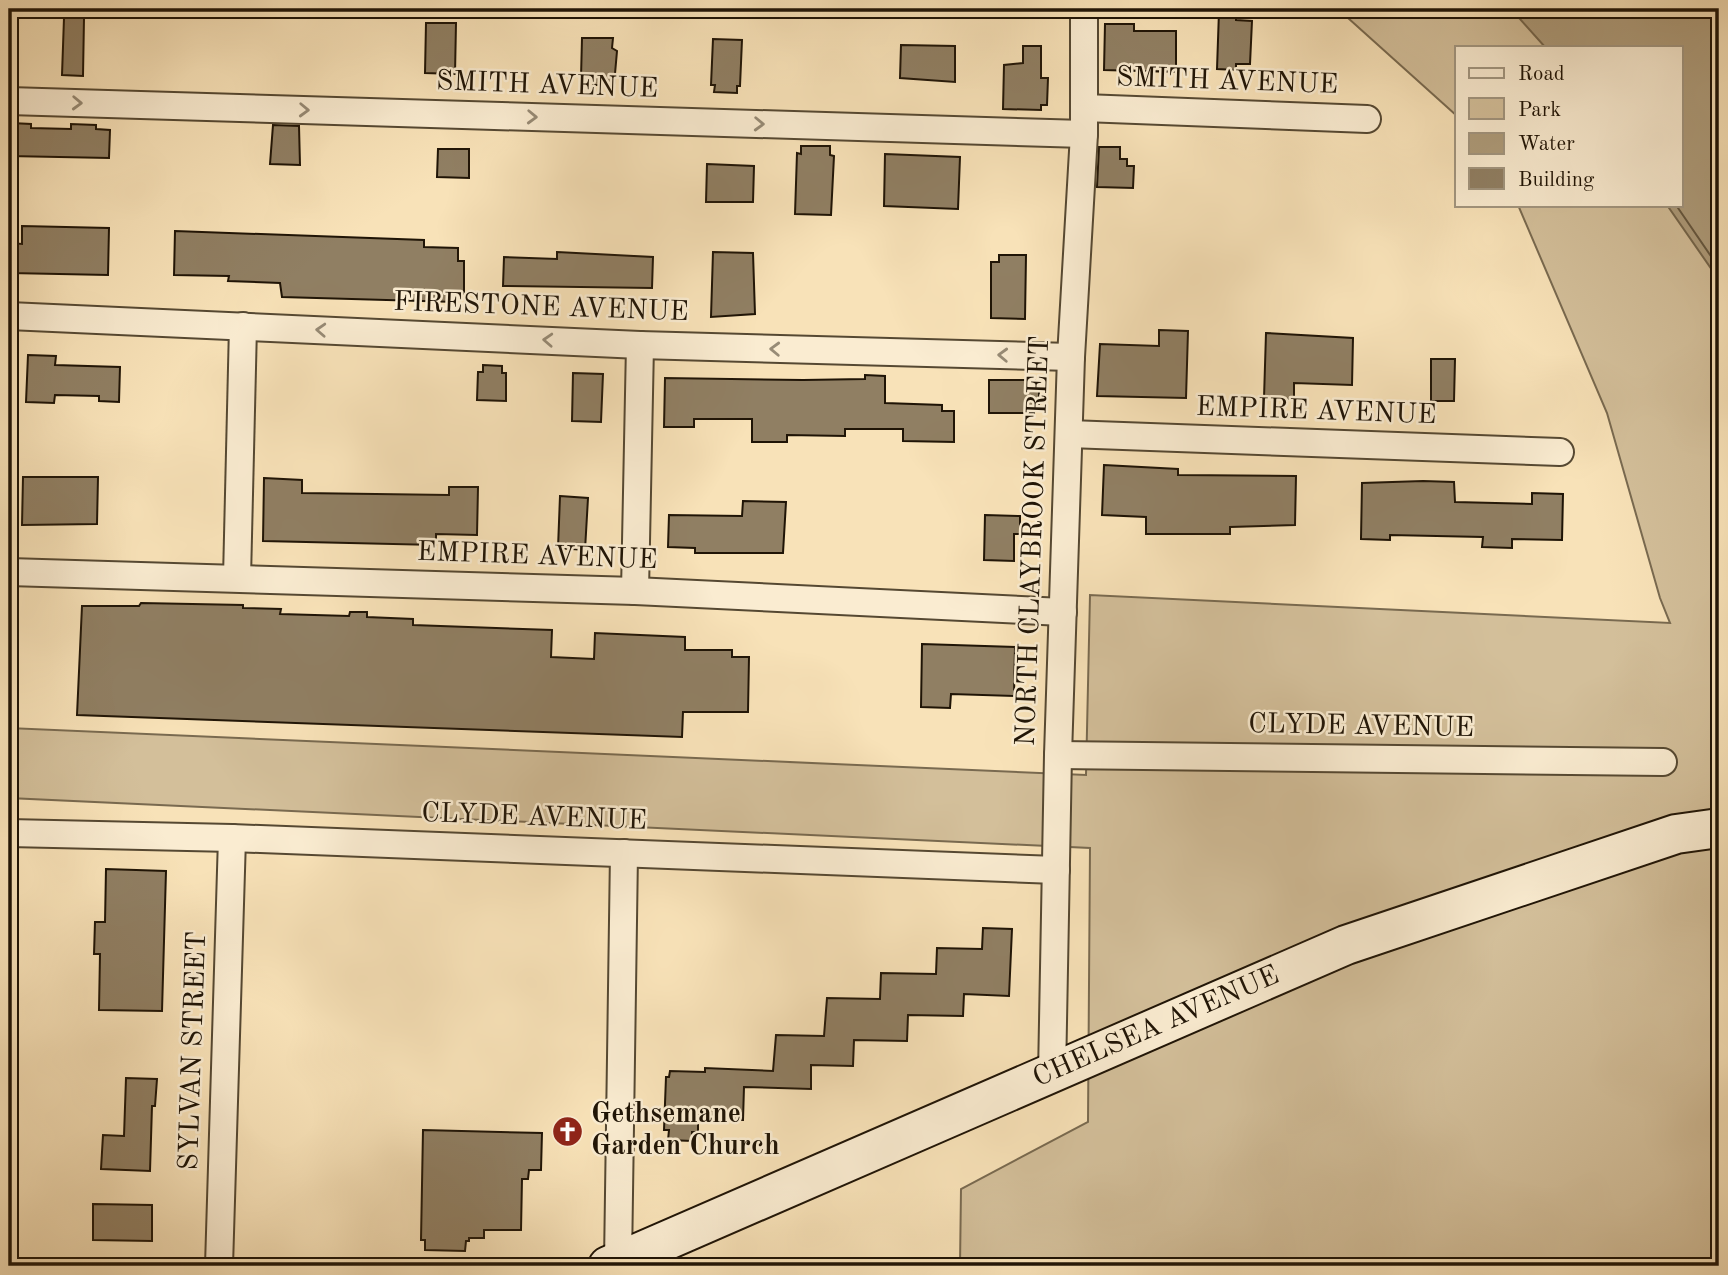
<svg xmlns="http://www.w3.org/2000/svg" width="1728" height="1275" font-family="'Old Standard TT',serif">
  <rect width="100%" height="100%" fill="#f8e2b8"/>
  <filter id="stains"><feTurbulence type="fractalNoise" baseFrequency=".00286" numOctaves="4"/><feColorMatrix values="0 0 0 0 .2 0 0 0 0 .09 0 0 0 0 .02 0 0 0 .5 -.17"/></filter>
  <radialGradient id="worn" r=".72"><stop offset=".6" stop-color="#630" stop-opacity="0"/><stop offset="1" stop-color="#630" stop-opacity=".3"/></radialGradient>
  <!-- green -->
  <path fill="#d3bf9a" stroke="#796a50" stroke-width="2" d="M1338 9H1719V1266H960L961 1189 1088 1122 1090 848 9 798V728L1086 775 1090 595 1670 623 1660 598 1607 413 1518 205H1681V47H1457V116Z"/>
  <!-- water -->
  <path fill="#ae9c7b" stroke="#75664c" stroke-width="2" d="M1511 9H1719V280L1667 205H1681V47H1545Z"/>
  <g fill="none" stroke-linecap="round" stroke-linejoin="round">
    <!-- shore -->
    <path stroke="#665840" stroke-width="2" d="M1676 205 1719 268"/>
  </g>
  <!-- building -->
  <g fill="#907f63" stroke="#1f1406" stroke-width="2">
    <path d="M1219 11 1236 12V20L1252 21 1250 64H1236V70L1217 69Z"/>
    <path d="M64 18H84L83 76 62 75Z"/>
    <path d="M426 23H456L455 74 425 73Z"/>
    <path d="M1105 24H1134V31H1176V72L1104 70Z"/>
    <path d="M582 38H613L612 48 617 51 614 85H593L594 78H581Z"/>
    <path d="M713 39 742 40 740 86H737V93L714 92 715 85H711Z"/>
    <path d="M901 45 955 46V82L900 78Z"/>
    <path d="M1023 46H1041V78H1048L1047 105H1041V110L1003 109 1004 65 1023 63Z"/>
    <path d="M11 123 31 124V128L71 129V124L96 125V129L110 130 109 158 9 156Z"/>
    <path d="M273 125 299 126 300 165 270 164Z"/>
    <path d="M801 146H830V155L834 156 831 215 795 214 797 153 801 154Z"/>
    <path d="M1099 147H1120V159H1127V166H1134L1133 188 1097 187Z"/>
    <path d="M438 149H469V178L437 177Z"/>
    <path d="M885 154 960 157 958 209 884 206Z"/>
    <path d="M707 164 754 166 753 202H706Z"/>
    <path d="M22 226 109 228 108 275 10 273 11 243 22 244Z"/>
    <path d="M175 231 424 240V247L458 248V261H464V294H456V302L282 297 280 283 228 281 229 276 174 275Z"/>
    <path d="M557 252 653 257 652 288 503 286 504 257 557 259Z"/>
    <path d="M713 252 753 253 755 314 711 317Z"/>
    <path d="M999 255H1026L1025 319 991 318V262H999Z"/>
    <path d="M1159 330 1188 331 1186 398 1097 396 1100 344 1159 346Z"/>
    <path d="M1266 333 1353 338 1352 385 1294 383V399L1264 398Z"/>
    <path d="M28 355 56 356 55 365 120 367 119 402 99 401V396L55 395 54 403 26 402Z"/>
    <path d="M1431 359H1455L1454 401H1431Z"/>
    <path d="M483 365 502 366V373H506V401L477 400 478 372H483Z"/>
    <path d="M573 373 603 374 601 422 572 421Z"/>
    <path d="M865 375 885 376V403L942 405V411H954V442L903 441V429H845V436L787 435V442H752V419H694V427H664L665 378 803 380 865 379Z"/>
    <path d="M989 380H1035V385H1039V409H1034V413H989Z"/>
    <path d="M1104 465 1178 469V475L1296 476 1295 525 1230 527V534H1146V517L1102 515Z"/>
    <path d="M23 477H98L97 524 22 525Z"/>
    <path d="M264 478 302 480V493L449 495V487H478L477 535 436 534V545L263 541Z"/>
    <path d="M1423 481 1454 482 1455 502 1532 504V493L1563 494 1562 540 1512 539V548L1482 547 1483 537 1390 535V540L1361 539 1362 483Z"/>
    <path d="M560 496 588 498 585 550 558 548Z"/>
    <path d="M743 501 786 502 783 553H695V548L668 547 669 515 742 516Z"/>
    <path d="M985 515 1020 516V534H1014V561L984 560Z"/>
    <path d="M141 603 243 605V608L281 609 280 614 349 616 350 612H367V617L413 619V625L552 630 551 657 594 659 595 633 685 637V650H732V657H749L748 712H683L682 737 77 715 82 606H139Z"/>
    <path d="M922 644 1015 647 1014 696 951 694 950 708 921 707Z"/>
    <path d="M106 869 166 871 162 1011 99 1010 100 954H94L95 922H105Z"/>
    <path d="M983 928 1012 929 1009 996 964 994 963 1016 908 1015 907 1041 854 1040 853 1066 811 1065V1089L744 1087 743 1120 698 1119V1132H692V1141L668 1140 669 1130H664L666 1077H669L670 1071 705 1072V1068L773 1071 776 1035 824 1036 827 998 880 999 881 973 936 974 937 948 982 949Z"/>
    <path d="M126 1078 157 1079 155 1106H152L150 1171 101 1169 103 1135 124 1136Z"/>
    <path d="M423 1130 542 1133 541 1170H529L528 1179H522L521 1230H484V1238H469V1241H466L465 1251 425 1250V1240H421Z"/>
    <path d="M93 1204 152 1205V1241L93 1240Z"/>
  </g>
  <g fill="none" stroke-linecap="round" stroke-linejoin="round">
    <defs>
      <g id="street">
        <path d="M9 101 1084 134"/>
        <path d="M1084 108 1367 119"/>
        <path d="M9 316 640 345 1071 357"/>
        <path d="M1069 434 1560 452"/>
        <path d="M9 572 635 591 1063 612"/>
        <path d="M237 578 243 326"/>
        <path d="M635 591 640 345"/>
        <path d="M1058 755 1663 762"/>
        <path d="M9 833 232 838 1056 870"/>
        <path d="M1052 1075 1058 755 1071 357 1084 134V9"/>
        <path d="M618 1262 624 853"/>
        <path d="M219 1266 232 838"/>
      </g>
      <g id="secondary">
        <path id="s1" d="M608 1266 1346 945 1676 834 1719 828"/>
      </g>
    </defs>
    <!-- street casing -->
    <use href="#street" stroke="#554832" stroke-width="30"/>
    <!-- secondary casing -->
    <use href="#secondary" stroke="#1f1406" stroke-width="42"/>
    <!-- street -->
    <use href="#street" stroke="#faecd1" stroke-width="26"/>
    <!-- secondary -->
    <use href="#secondary" stroke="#faecd1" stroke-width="38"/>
  </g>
  <!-- one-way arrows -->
  <defs><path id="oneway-chevron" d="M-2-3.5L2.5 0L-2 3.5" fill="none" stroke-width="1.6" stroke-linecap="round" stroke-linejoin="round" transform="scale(1.75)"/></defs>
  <g stroke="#978b76">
    <use href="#oneway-chevron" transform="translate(77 103) rotate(2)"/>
    <use href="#oneway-chevron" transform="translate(304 110) rotate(2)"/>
    <use href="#oneway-chevron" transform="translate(532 117) rotate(2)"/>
    <use href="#oneway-chevron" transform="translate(759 124) rotate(2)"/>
    <use href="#oneway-chevron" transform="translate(321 330) rotate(-177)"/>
    <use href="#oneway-chevron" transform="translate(548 340) rotate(-177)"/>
    <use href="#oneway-chevron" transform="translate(775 349) rotate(-178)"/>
    <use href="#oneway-chevron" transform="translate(1003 355) rotate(-178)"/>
  </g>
  <!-- icons -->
  <defs>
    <symbol id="church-disc" viewBox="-11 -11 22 22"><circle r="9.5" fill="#8f2418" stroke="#faecd1"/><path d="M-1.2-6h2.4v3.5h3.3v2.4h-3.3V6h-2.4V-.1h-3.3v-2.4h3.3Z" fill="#fff"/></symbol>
  </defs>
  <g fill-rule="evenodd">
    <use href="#church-disc" x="550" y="1114" width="35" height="35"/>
  </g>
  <g text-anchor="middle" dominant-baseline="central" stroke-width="5" stroke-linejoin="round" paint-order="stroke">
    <!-- street labels -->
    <g font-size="28" fill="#1f1406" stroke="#faecd1">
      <text transform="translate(1227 82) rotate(2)">SMITH AVENUE</text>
      <text transform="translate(547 86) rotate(2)">SMITH AVENUE</text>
      <text transform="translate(541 308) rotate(2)">FIRESTONE AVENUE</text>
      <text transform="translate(1316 412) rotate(2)">EMPIRE AVENUE</text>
      <text transform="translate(1034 541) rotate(-88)">NORTH CLAYBROOK STREET</text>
      <text transform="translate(537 557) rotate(2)">EMPIRE AVENUE</text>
      <text transform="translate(1361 727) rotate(1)">CLYDE AVENUE</text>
      <text transform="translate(534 818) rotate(2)">CLYDE AVENUE</text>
      <text stroke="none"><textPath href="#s1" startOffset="598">CHELSEA AVENUE</textPath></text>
      <text transform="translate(194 1051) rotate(-88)">SYLVAN STREET</text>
    </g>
    <!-- poi labels -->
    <g font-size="28" font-weight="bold" fill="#1f1406" stroke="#faecd1" text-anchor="start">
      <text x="591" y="1115">Gethsemane<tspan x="591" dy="32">Garden Church</tspan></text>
    </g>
  </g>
  <!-- margin -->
  <rect width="1728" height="1275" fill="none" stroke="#f8e2b8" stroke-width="35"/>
  <rect x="10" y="10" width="1707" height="1254" fill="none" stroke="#1f1406" stroke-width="3.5"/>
  <rect x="18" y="18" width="1693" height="1240" fill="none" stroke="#1f1406" stroke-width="2"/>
  <!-- legend -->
  <rect x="1455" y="46" width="228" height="161" fill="#faecd1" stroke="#a29680" stroke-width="2"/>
  <rect x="1469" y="68" width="35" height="10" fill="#faecd1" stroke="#a29680" stroke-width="2"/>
  <text x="1518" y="80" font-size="21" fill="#1f1406">Road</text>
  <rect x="1469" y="98" width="35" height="21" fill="#d3bf9a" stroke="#a29680" stroke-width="2"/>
  <text x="1518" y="116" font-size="21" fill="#1f1406">Park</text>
  <rect x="1469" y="133" width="35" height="21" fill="#ae9c7b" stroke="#a29680" stroke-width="2"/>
  <text x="1518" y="150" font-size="21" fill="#1f1406">Water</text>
  <rect x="1469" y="168" width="35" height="21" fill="#907f63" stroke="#a29680" stroke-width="2"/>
  <text x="1518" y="186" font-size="21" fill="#1f1406">Building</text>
  <rect width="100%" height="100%" filter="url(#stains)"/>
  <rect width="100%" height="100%" fill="url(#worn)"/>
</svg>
